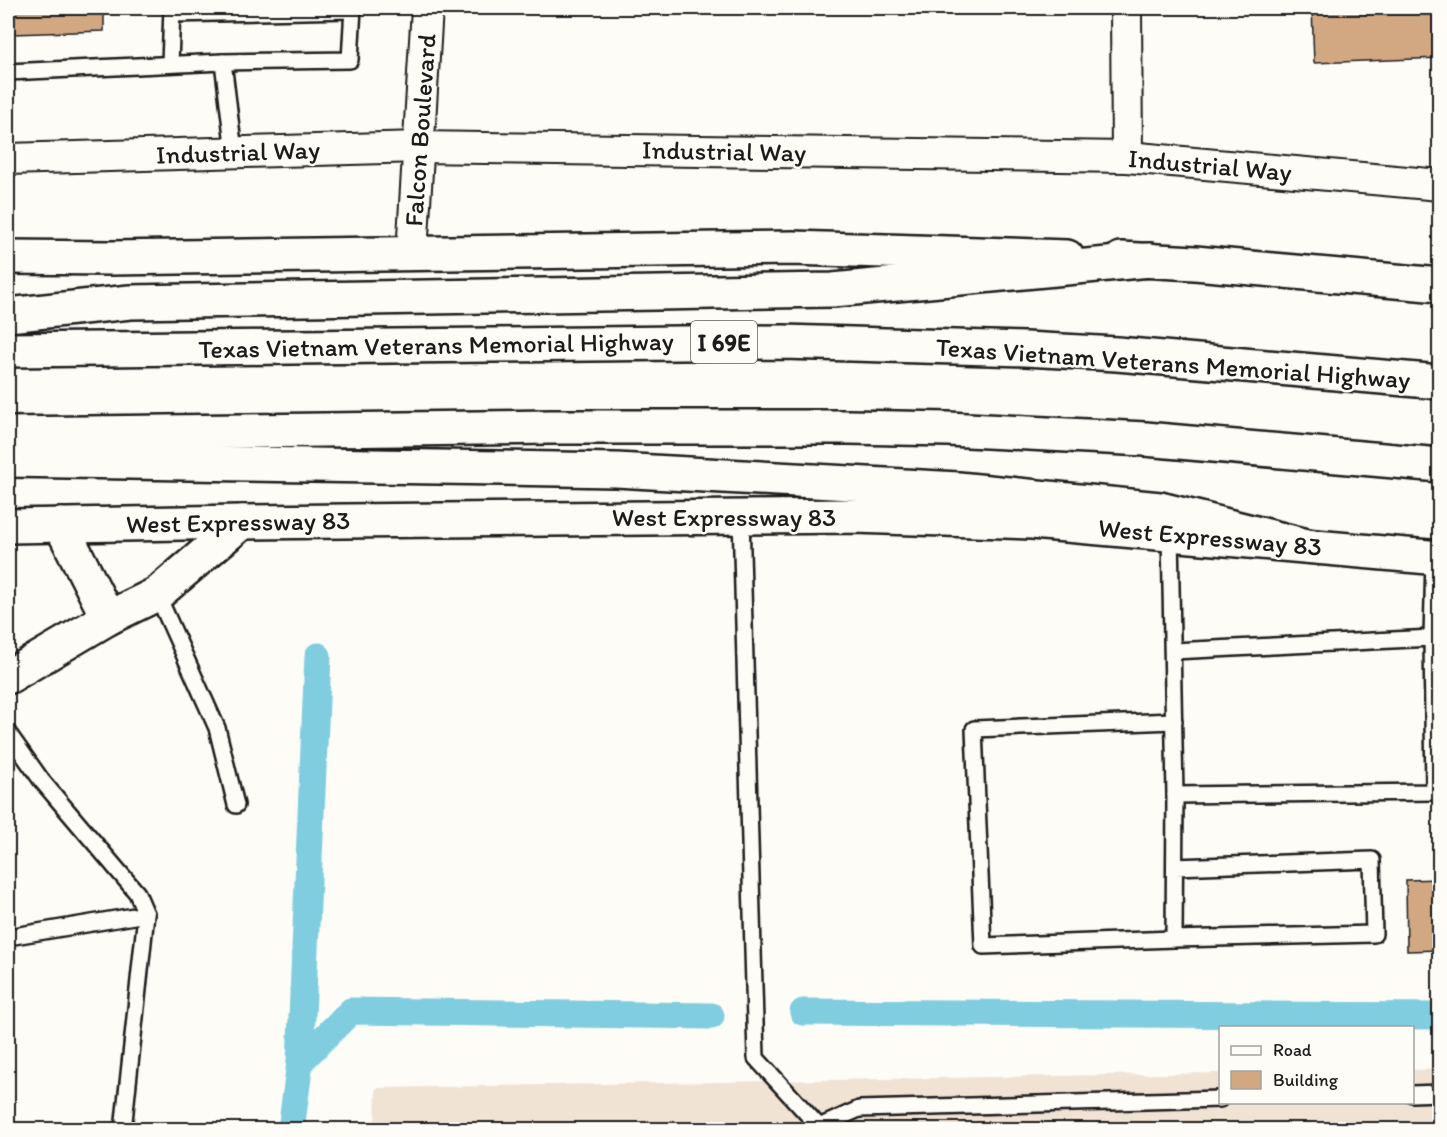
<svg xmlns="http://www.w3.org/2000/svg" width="1447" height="1137" font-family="Itim,sans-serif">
  <rect width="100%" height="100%" fill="#fdfcf7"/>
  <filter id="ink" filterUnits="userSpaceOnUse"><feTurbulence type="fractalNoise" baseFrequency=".0167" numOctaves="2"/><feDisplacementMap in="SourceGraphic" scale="12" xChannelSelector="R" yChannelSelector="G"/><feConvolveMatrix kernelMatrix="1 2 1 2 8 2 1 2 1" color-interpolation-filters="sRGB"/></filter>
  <g filter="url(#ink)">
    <!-- built -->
    <path fill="#f0e3d4" d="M1439 1069V1129L375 1130 376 1088 1220 1073V1102H1412L1413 1070Z"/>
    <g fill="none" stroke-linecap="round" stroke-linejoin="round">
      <!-- canal -->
      <g stroke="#80cddf" stroke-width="27">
        <path d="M803 1012 1440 1016"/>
        <path d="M300 1062 351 1011 711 1016"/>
        <path d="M291 1130 300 1062 318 656"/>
      </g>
    </g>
    <!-- building -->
    <g fill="#d2a883" stroke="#1c1c1c" stroke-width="1.5">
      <path d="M11 8H116V11H104V31L12 34Z"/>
      <path d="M1312 8H1440V58L1314 63Z"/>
      <path d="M1440 879V950L1407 951 1406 880Z"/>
    </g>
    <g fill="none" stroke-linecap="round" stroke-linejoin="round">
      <defs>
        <g id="lane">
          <path d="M172 14 352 10"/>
          <path d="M223 62 234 152"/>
          <path d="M170 64 172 8"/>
          <path d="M8 72 223 62 350 60 353 8"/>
          <path d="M741 516 756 1058 822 1130"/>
          <path d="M1170 534 1175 795 1174 939 1374 934 1372 860 1175 867"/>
          <path d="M157 594 217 728 236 805"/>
          <path d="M1173 651 1432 638"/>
          <path d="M1174 721 974 729 983 946 1174 939"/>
          <path d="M8 733 42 781 137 893 146 914 124 1121 121 1130"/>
          <path d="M1175 795 1434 792 1432 638 1434 558"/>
          <path d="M8 937 146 914"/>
          <path d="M1412 1094 1440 1093"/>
          <path d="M819 1127 859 1109 1220 1099"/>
        </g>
        <g id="street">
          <path d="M1126 8 1127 157"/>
          <path d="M8 159 419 147 1127 157 1440 185"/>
          <path d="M412 253 427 8"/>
        </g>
        <g id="secondary">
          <path d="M8 257 111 258 793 248 1067 257"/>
          <path d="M1121 259 1195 263 1440 285"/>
          <path d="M61 525 108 618"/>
          <path d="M8 526 242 522 855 516 1032 522 1440 558"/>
          <path d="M8 677 108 618 157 594 242 522"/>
        </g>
        <g id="highway">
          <path d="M8 315 130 302 833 290 1150 260"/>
          <path d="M8 350 783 342 1025 349 1117 354 1440 382"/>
          <path d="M8 434 551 427H849L948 429 1145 439 1440 465"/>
          <path d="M8 460 616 470 958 489 1160 509 1307 546"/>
        </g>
      </defs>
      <!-- lane casing -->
      <use href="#lane" stroke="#1c1c1c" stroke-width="20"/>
      <!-- street casing -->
      <use href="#street" stroke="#1c1c1c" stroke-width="34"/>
      <!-- secondary casing -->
      <use href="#secondary" stroke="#1c1c1c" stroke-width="38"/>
      <!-- highway casing -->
      <use href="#highway" stroke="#1c1c1c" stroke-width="38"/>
      <!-- lane -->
      <use href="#lane" stroke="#fdfcf7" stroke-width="15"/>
      <!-- street -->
      <use href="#street" stroke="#fdfcf7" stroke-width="30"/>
      <!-- secondary -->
      <use href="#secondary" stroke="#fdfcf7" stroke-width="33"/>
      <!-- highway -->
      <use href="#highway" stroke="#fdfcf7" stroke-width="33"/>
    </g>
  </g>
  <g text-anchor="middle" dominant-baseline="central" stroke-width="5" stroke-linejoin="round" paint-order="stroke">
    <!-- shield labels -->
    <rect fill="#fdfcf7" stroke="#605f5e" stroke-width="1.5" x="691" y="321" width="66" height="42" rx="4.5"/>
    <g font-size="24" font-weight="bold" fill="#1c1c1c">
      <text x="724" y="342">I 69E</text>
    </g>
    <!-- street labels -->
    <g font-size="26" fill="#1c1c1c" stroke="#fdfcf7">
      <text transform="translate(420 130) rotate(-86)">Falcon Boulevard</text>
      <text transform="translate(724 151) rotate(1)">Industrial Way</text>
      <text transform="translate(238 152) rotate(-2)">Industrial Way</text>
      <text transform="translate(1210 165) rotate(5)">Industrial Way</text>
      <text transform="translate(436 345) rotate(-1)">Texas Vietnam Veterans Memorial Highway</text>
      <text transform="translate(1173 363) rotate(4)">Texas Vietnam Veterans Memorial Highway</text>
      <text x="724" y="517">West Expressway 83</text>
      <text transform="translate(238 522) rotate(-1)">West Expressway 83</text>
      <text transform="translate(1210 537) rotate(5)">West Expressway 83</text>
    </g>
  </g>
  <!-- margin -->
  <rect width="1447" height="1137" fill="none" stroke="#fdfcf7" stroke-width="30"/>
  <rect x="15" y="15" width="1417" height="1107" fill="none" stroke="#1c1c1c" stroke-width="2" filter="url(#ink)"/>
  <!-- legend -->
  <rect x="1219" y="1026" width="195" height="78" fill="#fdfcf7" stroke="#a3a29f" stroke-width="1.5"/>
  <rect x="1231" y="1046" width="30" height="9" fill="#fdfcf7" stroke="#a3a29f" stroke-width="1.5"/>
  <text x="1273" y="1056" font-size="18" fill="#1c1c1c">Road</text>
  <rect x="1231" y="1071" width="30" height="18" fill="#d2a883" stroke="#a3a29f" stroke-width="1.5"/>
  <text x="1273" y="1086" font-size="18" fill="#1c1c1c">Building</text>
</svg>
